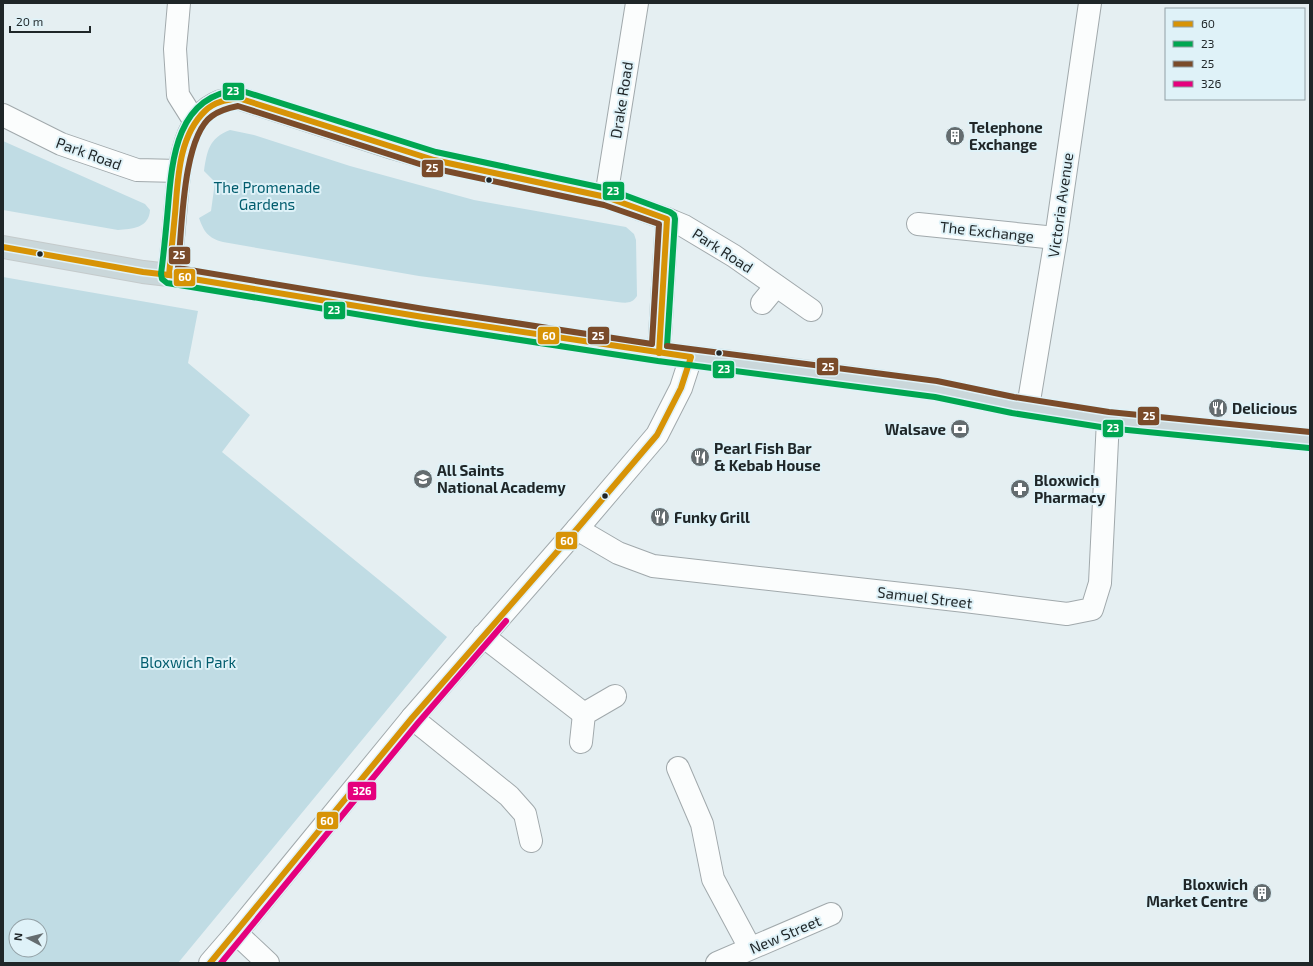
<svg xmlns="http://www.w3.org/2000/svg" width="1313" height="966" font-family="'Exo 2',sans-serif">
  <rect width="100%" height="100%" fill="#e5eff2"/>
  <!-- green -->
  <g fill="#c0dce4" fill-rule="evenodd">
    <path d="M230 130 254 135 350 166 474 200 626 227 634 234 636 240 637 296C632 304 626 303 617 302L419 276 223 242C208 238 204 232 199 218L211 211 215 182 204 171C207 151 209 138 230 130Z"/>
    <path d="M3 141 145 204 150 210C149 228 132 229 118 230L3 210Z"/>
    <path d="M3 277 198 311 188 363 250 415 222 452 400 597 447 637 178 963H3ZM16 926H40V950H16Z"/>
  </g>
  <g fill="none" stroke-linecap="round" stroke-linejoin="round">
    <defs>
      <g id="minor">
        <path d="M179 3 175 49 178 95 195 122"/>
        <path d="M3 115 61 144 137 170 179 171"/>
        <path d="M606 197 637 3"/>
        <path d="M918 224 1056 238"/>
        <path d="M169 275C172 251 174 227 176 204 180 162 183 101 238 98L393 148 434 160 606 197 667 219 684 226 734 256 811 310"/>
        <path d="M762 303 776 286"/>
        <path d="M659 353 667 219"/>
        <path d="M1028 407 1056 238 1090 3"/>
        <path d="M577 529 618 553 653 566 965 601 1067 614 1092 609 1100 583 1108 420"/>
        <path d="M483 636 584 714"/>
        <path d="M412 718 509 796 525 814 531 841"/>
        <path d="M581 742 584 714 615 696"/>
        <path d="M678 768 702 824 713 879 750 948"/>
        <path d="M236 933 268 963"/>
        <path d="M210 963 236 933 412 718 577 529 657 435 681 388 691 357"/>
        <path d="M717 963 831 914"/>
      </g>
      <path id="highway" d="M3 247 143 272 169 275 423 317 659 353 802 371 936 389 1013 405 1108 420 1310 440"/>
    </defs>
    <!-- minor casing -->
    <use href="#minor" stroke="#a1a9ac" stroke-width="24"/>
    <!-- highway casing -->
    <use href="#highway" stroke="#c4cacb" stroke-width="24"/>
    <!-- minor -->
    <use href="#minor" stroke="#fbfdfd" stroke-width="22"/>
    <!-- highway -->
    <use href="#highway" stroke="#cad7da" stroke-width="22"/>
    <defs>
      <g id="bus-1">
        <path d="M3 247 143 272 169 275 423 317 691 357 681 388 657 435 577 529 412 718 210 963"/>
        <path d="M169 275C171 255 173 235 175 214 178 180 178 137 205 111 214 102 226 100 238 98L434 160 606 197 667 219 659 353"/>
      </g>
      <path id="bus-2" d="M667 346 675 219 674 215 670 212 608 189 436 152 239 90C177 95 172 158 168 207 166 230 164 252 161 274L162 279 167 283 422 325 658 361 935 397 1012 413 1107 428 1309 448"/>
      <g id="bus-3">
        <path d="M238 106 432 168 604 205 659 224 652 344 424 309 178 268C182 232 182 137 212 116 220 110 228 108 238 106Z"/>
        <path d="M667 346 937 381 1014 397 1109 412 1310 432"/>
      </g>
      <path id="bus-4" d="M221 963 418 723 506 621"/>
    </defs>
    <!-- bus-1 casing -->
    <use href="#bus-1" stroke="#dff2f8" stroke-width="9"/>
    <!-- bus-2 casing -->
    <use href="#bus-2" stroke="#dff2f8" stroke-width="9"/>
    <!-- bus-3 casing -->
    <use href="#bus-3" stroke="#dff2f8" stroke-width="9"/>
    <!-- bus-4 casing -->
    <use href="#bus-4" stroke="#dff2f8" stroke-width="9"/>
    <!-- bus-1 -->
    <use href="#bus-1" stroke="#d79306" stroke-width="6"/>
    <!-- bus-2 -->
    <use href="#bus-2" stroke="#00a651" stroke-width="6"/>
    <!-- bus-3 -->
    <use href="#bus-3" stroke="#7a4b2a" stroke-width="6"/>
    <!-- bus-4 -->
    <use href="#bus-4" stroke="#e5007d" stroke-width="6"/>
  </g>
  <!-- icons -->
  <defs>
    <symbol id="building-disc" viewBox="-11 -11 22 22"><circle r="9.5" fill="#646c6f" stroke="#dff2f8"/><path d="M-4-6H4V6H1V3H-1V6H-4ZM-2.5-4.3h1.7v1.8h-1.7ZM.8-4.3h1.7v1.8H.8ZM-2.5-1h1.7V.8h-1.7ZM.8-1h1.7V.8H.8Z" fill="#fff"/></symbol>
    <symbol id="restaurant-disc" viewBox="-11 -11 22 22"><circle r="9.5" fill="#646c6f" stroke="#dff2f8"/><path d="M-5-6h1v4h1v-4h1v4h1v-4h1v5L-1.5 .5V6h-2V.5L-5-1ZM5-6V6H3V1.5H1.5Q1.5-4 5-6Z" fill="#fff"/></symbol>
    <symbol id="bank-disc" viewBox="-11 -11 22 22"><circle r="9.5" fill="#646c6f" stroke="#dff2f8"/><path d="M-6-4H6V4H-6ZM0-2.3a2.3 2.3 0 1 0 0 4.6a2.3 2.3 0 1 0 0-4.6Z" fill="#fff"/></symbol>
    <symbol id="school-disc" viewBox="-11 -11 22 22"><circle r="9.5" fill="#646c6f" stroke="#dff2f8"/><path d="M0-5L7-2L0 1L-7-2ZM-4 1L0 2.5L4 1V4Q0 6-4 4Z" fill="#fff"/></symbol>
    <symbol id="pharmacy-disc" viewBox="-11 -11 22 22"><circle r="9.5" fill="#646c6f" stroke="#dff2f8"/><path d="M-2-6h4v4h4v4h-4v4h-4v-4h-4v-4h4Z" fill="#fff"/></symbol>
  </defs>
  <g fill-rule="evenodd">
    <use href="#building-disc" x="944" y="125" width="22" height="22"/>
    <use href="#restaurant-disc" x="1207" y="397" width="22" height="22"/>
    <use href="#bank-disc" x="949" y="418" width="22" height="22"/>
    <use href="#restaurant-disc" x="689" y="446" width="22" height="22"/>
    <use href="#school-disc" x="412" y="468" width="22" height="22"/>
    <use href="#pharmacy-disc" x="1009" y="478" width="22" height="22"/>
    <use href="#restaurant-disc" x="649" y="506" width="22" height="22"/>
    <use href="#building-disc" x="1251" y="882" width="22" height="22"/>
  </g>
  <!-- markers -->
  <g fill="#1f2628" stroke="#dff2f8" stroke-width="1.5">
    <circle cx="489" cy="180" r="3.5"/>
    <circle cx="40" cy="254" r="3.5"/>
    <circle cx="719" cy="353" r="3.5"/>
    <circle cx="605" cy="496" r="3.5"/>
  </g>
  <g text-anchor="middle" dominant-baseline="central" stroke-width="4" stroke-linejoin="round" paint-order="stroke">
    <!-- street labels -->
    <g font-size="15" fill="#1f2628" stroke="#dff2f8">
      <text transform="translate(621 100) rotate(-81)">Drake Road</text>
      <text transform="translate(89 153) rotate(20)">Park Road</text>
      <text transform="translate(1060 205) rotate(-82)">Victoria Avenue</text>
      <text transform="translate(987 231) rotate(6)">The Exchange</text>
      <text transform="translate(723 250) rotate(33)">Park Road</text>
      <text transform="translate(925 597) rotate(7)">Samuel Street</text>
      <text transform="translate(785 934) rotate(-23)">New Street</text>
    </g>
    <!-- poi labels -->
    <g font-size="15" font-weight="bold" fill="#1f2628" stroke="#dff2f8" text-anchor="start">
      <text x="969" y="127">Telephone<tspan x="969" dy="17">Exchange</tspan></text>
      <text x="1232" y="408">Delicious</text>
      <text x="946" y="429" text-anchor="end">Walsave</text>
      <text x="714" y="448">Pearl Fish Bar<tspan x="714" dy="17">&amp; Kebab House</tspan></text>
      <text x="437" y="470">All Saints<tspan x="437" dy="17">National Academy</tspan></text>
      <text x="1034" y="480">Bloxwich<tspan x="1034" dy="17">Pharmacy</tspan></text>
      <text x="674" y="517">Funky Grill</text>
      <text x="1248" y="884" text-anchor="end">Bloxwich<tspan x="1248" dy="17">Market Centre</tspan></text>
    </g>
    <!-- park labels -->
    <g font-size="15" fill="#005c6d" stroke="#dff2f8">
      <text x="267" y="187">The Promenade<tspan x="267" dy="17">Gardens</tspan></text>
      <text x="188" y="662">Bloxwich Park</text>
    </g>
  </g>
  <g stroke="#dff2f8" stroke-width="1.5">
    <rect x="222" y="82" width="23" height="19" rx="4" fill="#00a651"/>
    <rect x="421" y="159" width="23" height="19" rx="4" fill="#7a4b2a"/>
    <rect x="602" y="181" width="23" height="20" rx="4" fill="#00a651"/>
    <rect x="168" y="246" width="23" height="19" rx="4" fill="#7a4b2a"/>
    <rect x="173" y="268" width="23" height="19" rx="4" fill="#d79306"/>
    <rect x="323" y="301" width="23" height="19" rx="4" fill="#00a651"/>
    <rect x="587" y="326" width="23" height="19" rx="4" fill="#7a4b2a"/>
    <rect x="537" y="326" width="23" height="19" rx="4" fill="#d79306"/>
    <rect x="816" y="357" width="23" height="19" rx="4" fill="#7a4b2a"/>
    <rect x="712" y="360" width="23" height="19" rx="4" fill="#00a651"/>
    <rect x="1137" y="406" width="23" height="20" rx="4" fill="#7a4b2a"/>
    <rect x="1102" y="419" width="22" height="19" rx="4" fill="#00a651"/>
    <rect x="555" y="531" width="23" height="19" rx="4" fill="#d79306"/>
    <rect x="347" y="781" width="30" height="20" rx="4" fill="#e5007d"/>
    <rect x="316" y="811" width="23" height="19" rx="4" fill="#d79306"/>
  </g>
  <g font-size="11" text-anchor="middle" font-weight="bold" fill="#fff">
    <text x="233" y="95">23</text>
    <text x="432" y="172">25</text>
    <text x="613" y="195">23</text>
    <text x="179" y="259">25</text>
    <text x="185" y="281">60</text>
    <text x="334" y="314">23</text>
    <text x="598" y="340">25</text>
    <text x="549" y="340">60</text>
    <text x="828" y="371">25</text>
    <text x="724" y="373">23</text>
    <text x="1149" y="420">25</text>
    <text x="1113" y="432">23</text>
    <text x="567" y="545">60</text>
    <text x="362" y="795">326</text>
    <text x="327" y="825">60</text>
  </g>
  <!-- border -->
  <rect width="1313" height="966" fill="none" stroke="#1f2628" stroke-width="8"/>
  <!-- legend -->
  <rect x="1165" y="8" width="140" height="92" fill="#dff2f8" stroke="#92a0a5"/>
  <rect x="1173" y="21" width="20" height="6" fill="#d79306" stroke="#92a0a5"/>
  <text x="1201" y="28" font-size="12" fill="#1f2628">60</text>
  <rect x="1173" y="41" width="20" height="6" fill="#00a651" stroke="#92a0a5"/>
  <text x="1201" y="48" font-size="12" fill="#1f2628">23</text>
  <rect x="1173" y="61" width="20" height="6" fill="#7a4b2a" stroke="#92a0a5"/>
  <text x="1201" y="68" font-size="12" fill="#1f2628">25</text>
  <rect x="1173" y="81" width="20" height="6" fill="#e5007d" stroke="#92a0a5"/>
  <text x="1201" y="88" font-size="12" fill="#1f2628">326</text>
  <!-- north arrow -->
  <g transform="translate(28 938) rotate(277)"><circle r="19" fill="#dff2f8" stroke="#92a0a5"/>
  <path d="M0-3L7 15L0 10L-7 15Z" fill="#646c6f"/>
  <text y="-6" font-size="11" font-weight="bold" text-anchor="middle" fill="#1f2628">N</text>
  </g>
  <!-- scale -->
  <path d="M10 26v6h80v-6" fill="none" stroke="#1f2628" stroke-width="2"/>
  <text x="16" y="26" font-size="12" fill="#1f2628" stroke="#dff2f8" stroke-width="3" paint-order="stroke">20 m</text>
</svg>
